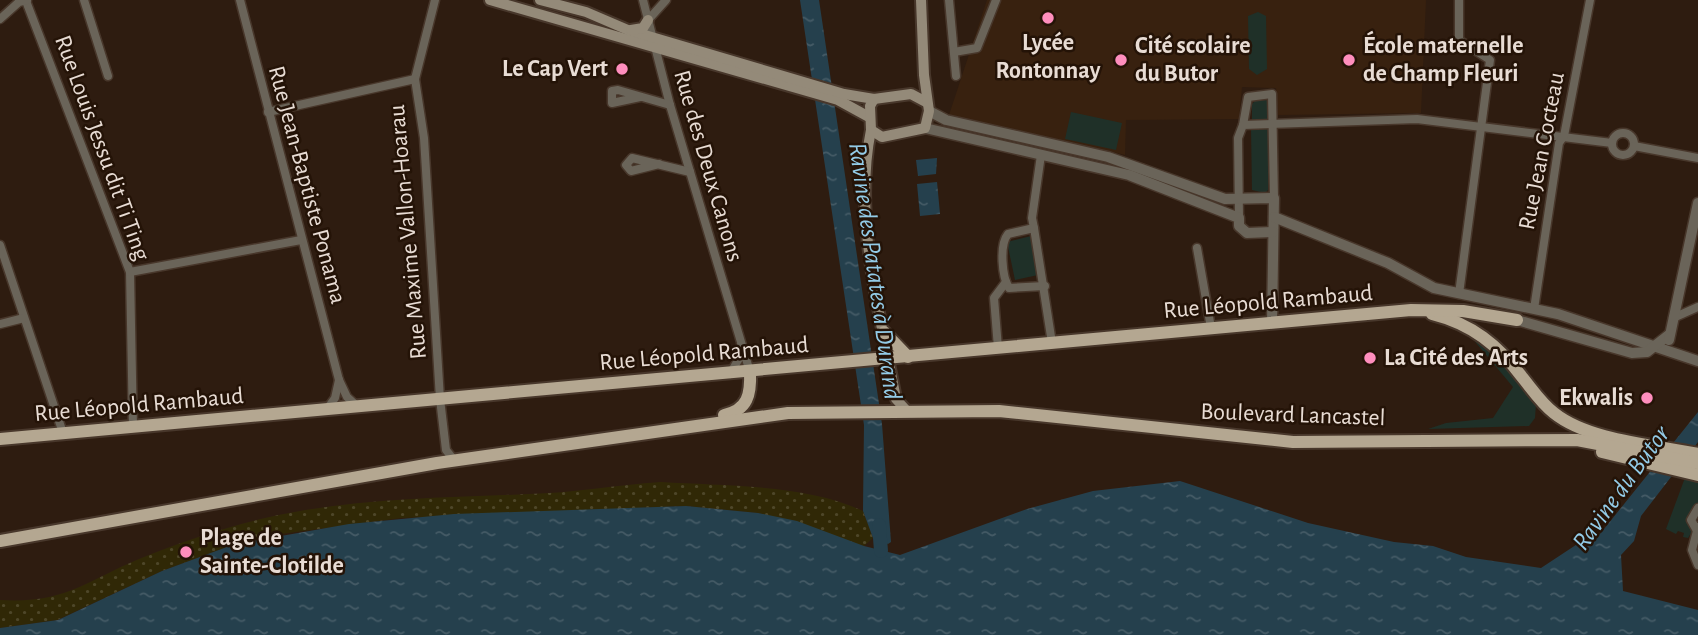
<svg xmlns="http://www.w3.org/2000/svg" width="1698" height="635" font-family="'Alegreya Sans',sans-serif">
  <defs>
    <pattern id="sand-dots" width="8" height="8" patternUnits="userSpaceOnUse" patternTransform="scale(1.75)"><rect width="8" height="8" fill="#302806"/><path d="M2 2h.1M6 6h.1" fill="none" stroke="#4e4729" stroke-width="1.8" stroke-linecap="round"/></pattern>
    <pattern id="water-ripples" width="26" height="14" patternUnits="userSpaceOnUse" patternTransform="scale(1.75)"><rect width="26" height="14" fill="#25404d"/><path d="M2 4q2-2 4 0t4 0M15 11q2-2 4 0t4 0" fill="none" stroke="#455b66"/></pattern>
  </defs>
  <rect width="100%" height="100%" fill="#2e1c10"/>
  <!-- built -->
  <path fill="#38210f" d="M987 0H1426L1421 113 1278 115 1276 88 1242 87 1239 119 1126 120 1125 155 949 115Z"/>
  <!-- green -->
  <g fill="#1f3028">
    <path d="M1258 12 1266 16 1267 69 1257 75 1249 69 1248 16Z"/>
    <path d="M1266 100 1269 103 1270 123H1252V104L1255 101Z"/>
    <path d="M1071 112 1122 123 1116 150 1065 139Z"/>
    <path d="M1251 128H1269L1268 190 1265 193 1252 190Z"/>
    <path d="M1031 236 1038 275 1015 280 1007 242Z"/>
    <path d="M1472 338C1498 344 1520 384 1536 404L1535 418 1529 426 1428 429 1446 423 1493 418 1513 387Z"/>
    <path d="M1686 475 1698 478V504L1692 509 1688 523 1693 530 1688 538 1683 537 1684 533 1678 531 1676 534 1666 529Z"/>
  </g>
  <!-- sand -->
  <path fill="url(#sand-dots)" d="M661 482C724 486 806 484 863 511L873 538 864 546 758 513 686 506 401 518 266 536 235 544 162 571 57 620 0 628V600C64 604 84 582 139 559 180 542 223 528 265 518 352 498 441 498 529 494 572 493 617 485 661 482Z"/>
  <!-- water -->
  <g fill="url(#water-ripples)">
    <path d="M800 0H819L882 424 891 542 888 544 873 538 863 511 864 425Z"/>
    <path d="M937 158 936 174 918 176 916 160Z"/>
    <path d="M937 182 940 214 920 216 917 184Z"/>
    <path d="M1698 412V442L1641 516 1634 541 1621 555 1623 591 1698 610V635H0V628L58 620 162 571 235 544 349 524 454 514 686 506 758 513 797 521 864 546 900 555 1027 509 1093 491 1180 481 1308 523 1394 542 1433 546 1466 557 1541 568 1585 539 1600 534Z"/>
  </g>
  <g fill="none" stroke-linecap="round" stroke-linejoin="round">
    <!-- river -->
    <path stroke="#25404d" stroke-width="14" d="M879 525 881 551"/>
    <defs>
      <g id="minor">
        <path d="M84 0 108 76"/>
        <path d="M240 0 339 380 347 397 357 406"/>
        <path d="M435 0 415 79 424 138 440 399 446 450 454 460"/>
        <path d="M643 0 670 105 750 372"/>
        <path d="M949 0 956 76"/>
        <path d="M1459 0V40L1490 60 1459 294"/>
        <path d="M26 1 130 272 133 428"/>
        <path d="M0 19 19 2 27 0"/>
        <path d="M648 20 666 0"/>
        <path d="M954 52 977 48 996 0"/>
        <path d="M640 97 612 103V91L618 90 670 105"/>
        <path d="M268 112 415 79"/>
        <path d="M1243 125 1248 97 1272 94 1274 198"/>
        <circle cx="1623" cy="144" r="11"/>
        <path d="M1634 146 1698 158"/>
        <path d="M1041 155 1032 218 1034 228 1008 234C999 245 1002 277 1009 288L1045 286"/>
        <path d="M659 164 631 171 626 165 632 158 690 172"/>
        <path d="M1239 218 1238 138 1243 125 1417 119 1612 143"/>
        <path d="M1034 228 1052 343"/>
        <path d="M0 245 63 433"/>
        <path d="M1197 248 1211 328"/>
        <path d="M130 272 301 240"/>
        <path d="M1534 309 1559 143 1564 136 1590 0"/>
        <path d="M1673 318 1698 307"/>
        <path d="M0 324 24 318"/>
        <path d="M998 348 994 298 1006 282"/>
        <path d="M730 374 741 355V345"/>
        <path d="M327 409 335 398 339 380"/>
        <path d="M1698 527 1692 550 1698 565"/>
        <path d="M1696 529 1691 520 1698 508"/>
      </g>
      <g id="tertiary">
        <path d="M929 111 946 120 1108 157 1225 199 1274 198 1272 323"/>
        <path d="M925 128 1129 175 1239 218V226L1247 233 1273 232"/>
        <path d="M1274 217 1388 263 1434 288 1558 314 1698 361"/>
        <path d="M1517 320 1632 353 1647 352 1670 334"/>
        <path d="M1669 340 1698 203"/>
      </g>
      <g id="secondary">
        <path d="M490 0 838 100 869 117"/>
        <path d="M540 0 586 12 628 30 844 94 874 99 911 94 926 102"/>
        <path d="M631 30 643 28 648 20"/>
        <path d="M874 99 870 106 871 130 882 137 925 128 929 111 924 75 921 0"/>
        <path d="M871 130C853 218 880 313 896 399L906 410"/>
      </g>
      <g id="primary">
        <path d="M1432 314C1472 324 1498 345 1522 377 1532 389 1541 403 1554 413 1589 441 1655 445 1698 454"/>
        <path d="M884 332 908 357"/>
        <path d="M724 415C748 410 751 394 750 372"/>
        <path d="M0 439 1411 310 1463 311 1517 320"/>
        <path d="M1602 452 1698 475"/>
        <path d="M0 541 437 463 788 413 999 411 1293 442 1577 440 1698 463"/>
      </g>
    </defs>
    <!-- minor casing -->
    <use href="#minor" stroke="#48372b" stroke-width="11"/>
    <!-- tertiary casing -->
    <use href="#tertiary" stroke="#48372b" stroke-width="13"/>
    <!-- secondary casing -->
    <use href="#secondary" stroke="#48372b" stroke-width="14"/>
    <!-- primary casing -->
    <use href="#primary" stroke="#48372b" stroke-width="16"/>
    <!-- minor -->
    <use href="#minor" stroke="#6a6459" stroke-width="8"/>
    <!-- tertiary -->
    <use href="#tertiary" stroke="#6a6459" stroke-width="10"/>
    <!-- secondary -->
    <use href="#secondary" stroke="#948a79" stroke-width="10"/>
    <!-- primary -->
    <use href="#primary" stroke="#b4a791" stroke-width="12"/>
  </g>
  <!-- markers -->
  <g fill="#fe8ebd" stroke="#241307" stroke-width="2.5">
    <circle cx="1048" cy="18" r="7"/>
    <circle cx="1121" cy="60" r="7"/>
    <circle cx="1349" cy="60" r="7"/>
    <circle cx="622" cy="69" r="7"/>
    <circle cx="1370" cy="358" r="7"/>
    <circle cx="1647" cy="398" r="7"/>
    <circle cx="186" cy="552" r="7"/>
  </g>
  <g text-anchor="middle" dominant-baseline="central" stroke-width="5" stroke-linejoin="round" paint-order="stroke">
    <!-- poi labels -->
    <g font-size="24" font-weight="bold" fill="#e8dcd4" stroke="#241307" text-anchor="start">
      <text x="1048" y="43" text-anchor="middle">Lycée<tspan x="1048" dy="28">Rontonnay</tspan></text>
      <text x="1135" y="46">Cité scolaire<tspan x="1135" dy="28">du Butor</tspan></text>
      <text x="1363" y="46">École maternelle<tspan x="1363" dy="28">de Champ Fleuri</tspan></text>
      <text x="608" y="69" text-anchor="end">Le Cap Vert</text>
      <text x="1384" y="358">La Cité des Arts</text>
      <text x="1633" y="398" text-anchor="end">Ekwalis</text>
      <text x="200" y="538">Plage de<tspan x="200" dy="28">Sainte-Clotilde</tspan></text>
    </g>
    <!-- street labels -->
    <g font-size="24" fill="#e8dcd4" stroke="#241307">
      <text transform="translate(102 148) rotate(70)">Rue Louis Jessu dit Ti Ting</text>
      <text transform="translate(1542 151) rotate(-79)">Rue Jean Cocteau</text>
      <text transform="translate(708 166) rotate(74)">Rue des Deux Canons</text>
      <text transform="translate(307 185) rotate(75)">Rue Jean-Baptiste Ponama</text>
      <text transform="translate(408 232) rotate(-95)">Rue Maxime Vallon-Hoarau</text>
      <text transform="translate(1268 302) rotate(-5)">Rue Léopold Rambaud</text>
      <text transform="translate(704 354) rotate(-5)">Rue Léopold Rambaud</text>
      <text transform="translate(139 405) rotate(-5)">Rue Léopold Rambaud</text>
      <text transform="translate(1293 415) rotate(2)">Boulevard Lancastel</text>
    </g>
    <!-- water labels -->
    <g font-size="26" font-style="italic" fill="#93cbe7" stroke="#241307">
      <text transform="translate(875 271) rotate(82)">Ravine des Patates à Durand</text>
      <text transform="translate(1621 488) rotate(-54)">Ravine du Butor</text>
    </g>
  </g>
</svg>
